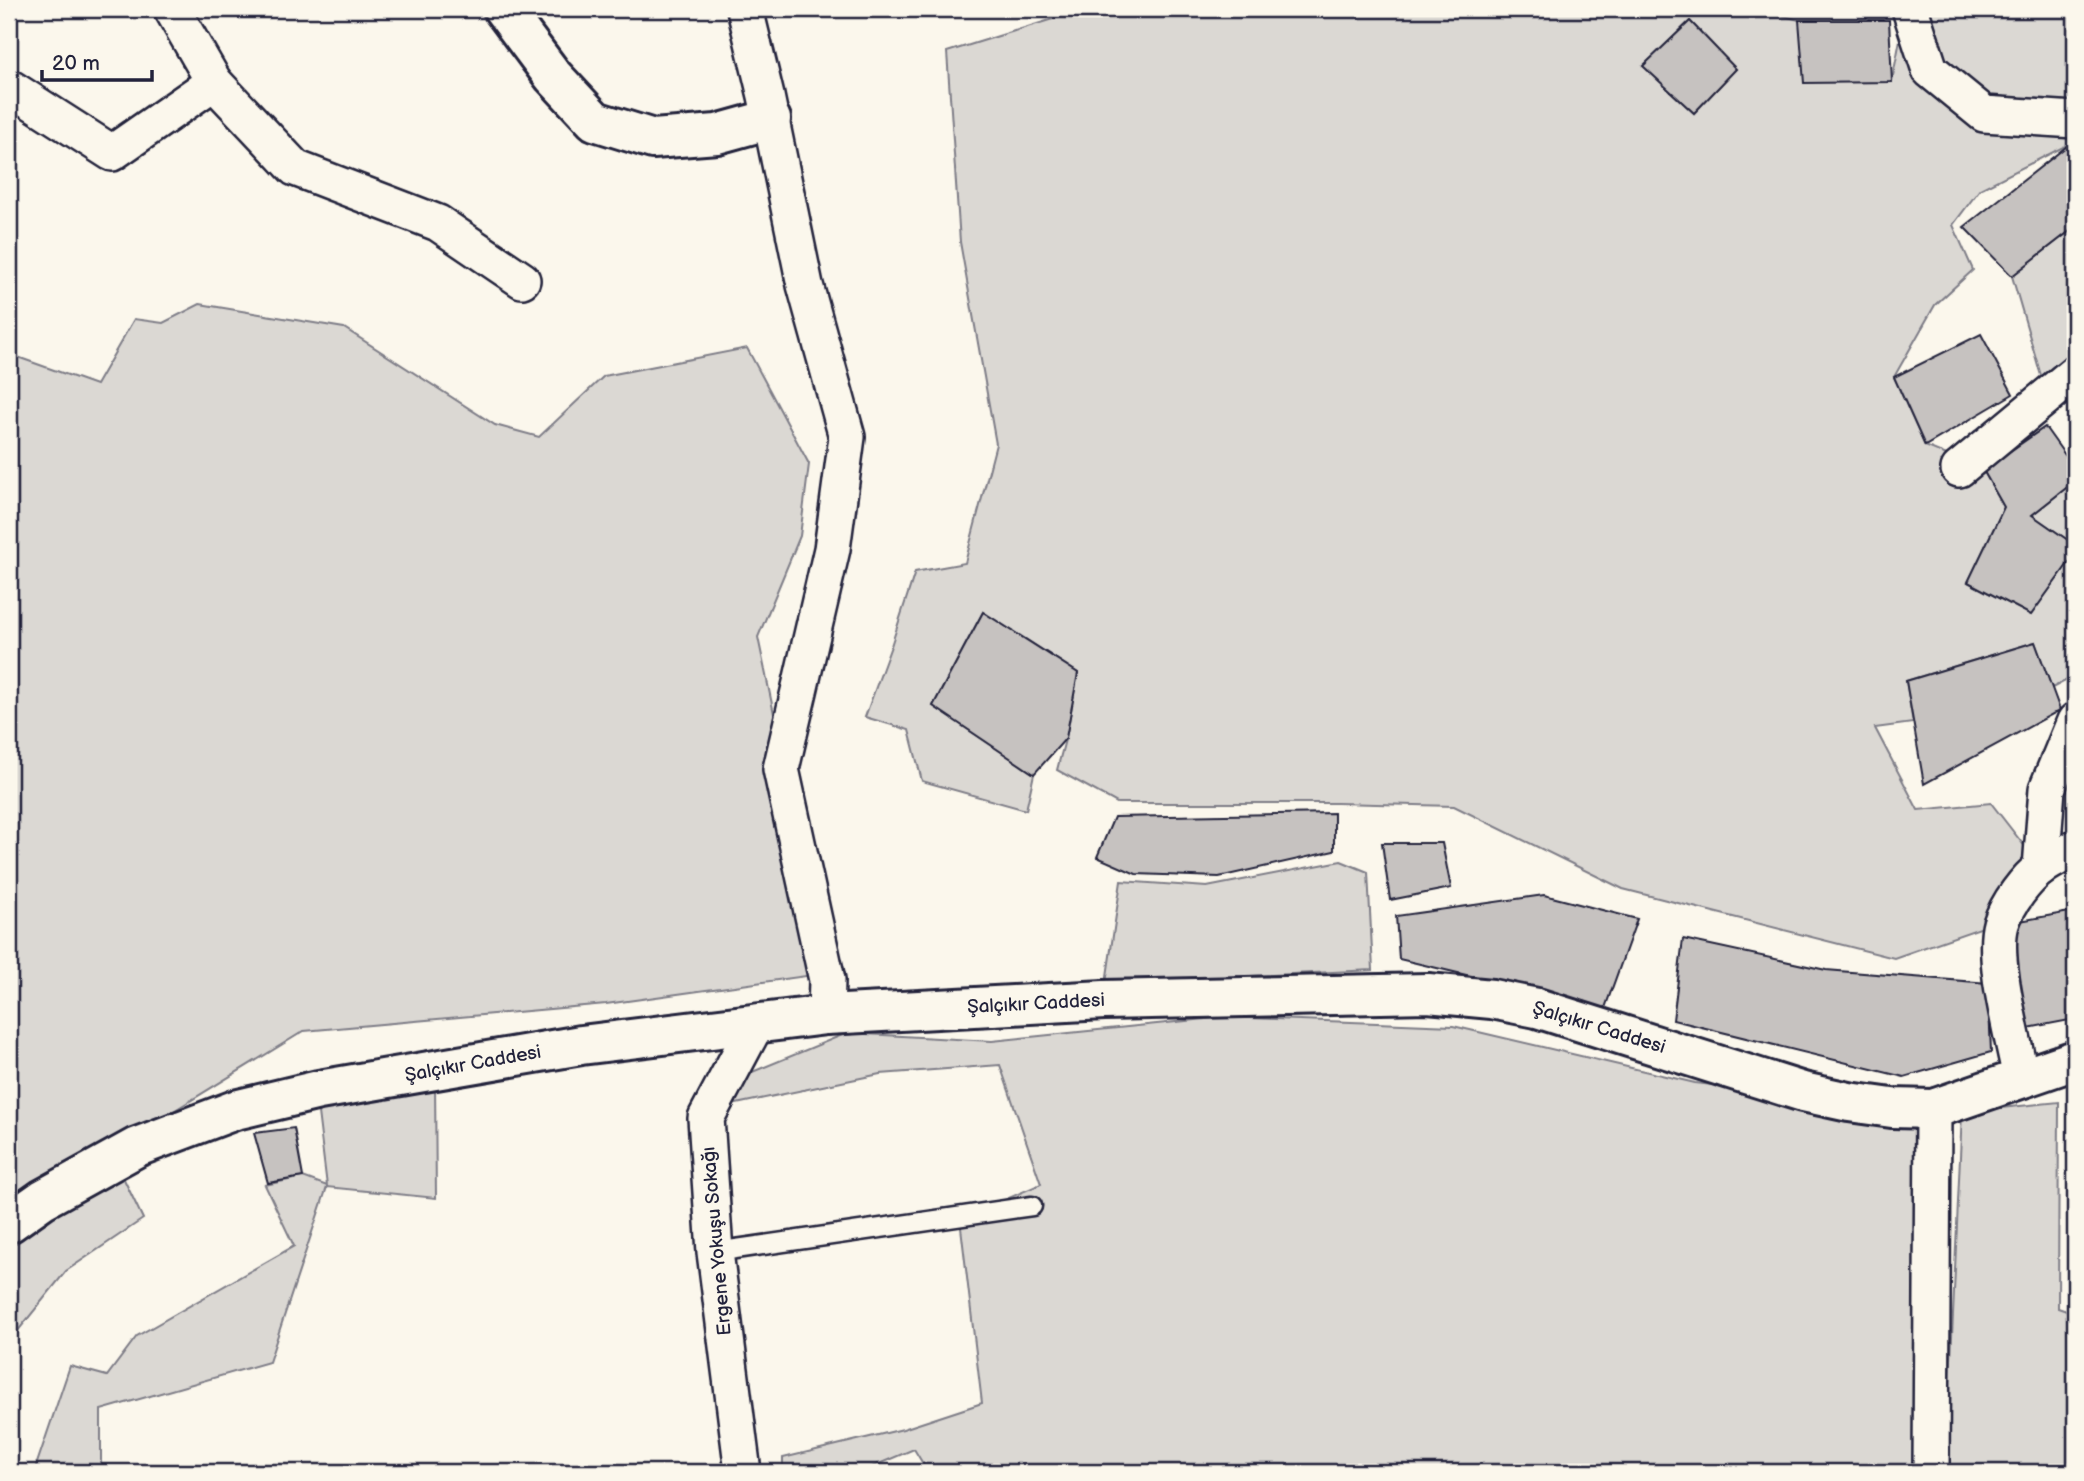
<svg xmlns="http://www.w3.org/2000/svg" width="2084" height="1481" font-family="'Balsamiq Sans',sans-serif">
  <rect width="100%" height="100%" fill="#fbf7ec"/>
  <filter id="ink" filterUnits="userSpaceOnUse"><feTurbulence type="fractalNoise" baseFrequency=".0143" numOctaves="2"/><feDisplacementMap in="SourceGraphic" scale="14" xChannelSelector="R" yChannelSelector="G"/><feConvolveMatrix kernelMatrix="1 2 1 2 8 2 1 2 1" color-interpolation-filters="sRGB"/></filter>
  <g filter="url(#ink)">
    <!-- green -->
    <g fill="#dbd8d3" stroke="#7e7d87" stroke-width="2" fill-rule="evenodd">
      <path d="M1085 9H1758L1799 20 1892 81 1906 9H2075V148L2071 143 1980 189 1953 225 1973 270 1935 305 1894 377 1925 446 1983 470 2004 507 1968 582 2031 615 2075 554V676L2052 688 2035 642 1906 681 1913 723 1875 728 1918 810 1991 803 2036 861 1986 926 1894 958 1623 889 1454 806 1337 803H1117L1057 770 1067 732 1078 673 983 612 933 706 1034 774 1026 810 922 781 909 730 865 717 891 646 915 572 965 563 996 444 960 242 947 52ZM1690 21 1736 69 1694 113 1643 66Z"/>
      <path d="M2075 227V372L2042 379 2012 276Z"/>
      <path d="M200 304 344 328 495 425 539 437 604 376 747 348 809 464 800 536 758 637 828 973 606 1004 304 1031 9 1212V354L96 385 134 319 163 323Z"/>
      <path d="M2075 481V545L2032 515Z"/>
      <path d="M1341 861 1368 872 1373 970 1106 983 1121 881 1207 887Z"/>
      <path d="M1225 1017 1453 1026 1695 1083 1933 1109 1931 1472H928L914 1449 860 1472H783V1458L903 1429 982 1403 960 1219 1041 1184 1000 1065 880 1074 736 1104 728 1082 847 1033 992 1041Z"/>
      <path d="M435 1083 436 1198 327 1187 269 1362 101 1410V1472H34L70 1366 107 1376 137 1336 294 1246 265 1185 303 1177 327 1186 316 1096Z"/>
      <path d="M2059 1102 2058 1308 2075 1314V1472H1946L1962 1112Z"/>
      <path d="M121 1173 143 1219 66 1271 9 1342V1238Z"/>
    </g>
    <!-- building -->
    <g fill="#c6c2c0" stroke="#22223b" stroke-width="2">
      <path d="M1799 20H1889L1892 82 1804 83Z"/>
      <path d="M1690 21 1736 69 1694 113 1643 66Z"/>
      <path d="M2071 143 2075 148V227L2012 276 1964 227Z"/>
      <path d="M1981 334 2013 394 1925 446 1894 377Z"/>
      <path d="M2045 427 2075 469V481L2032 515 2075 545V554L2031 615 1968 582 2004 507 1983 470Z"/>
      <path d="M983 612 1078 673 1066 738 1034 774 933 706Z"/>
      <path d="M2035 642 2060 710 1924 784 1906 681Z"/>
      <path d="M1334 813V851L1219 877 1136 874 1097 857 1114 817Z"/>
      <path d="M1382 843H1442L1451 888 1390 900Z"/>
      <path d="M1544 895 1637 919 1605 1008 1399 959 1396 916Z"/>
      <path d="M2075 911V1019L2023 1029 2003 924Z"/>
      <path d="M1683 939 1826 970 1988 983 1991 1052 1904 1077 1673 1020Z"/>
      <path d="M294 1128 303 1177 268 1183 254 1133Z"/>
    </g>
    <g fill="none" stroke-linecap="round" stroke-linejoin="round">
      <defs>
        <path id="service" d="M715 1252 1032 1206"/>
        <g id="minor">
          <path d="M172 9 214 82"/>
          <path d="M745 9 766 96 805 285 847 437 832 549 781 769 827 980 826 1015"/>
          <path d="M1910 9 1930 70 1984 114 2075 120"/>
          <path d="M9 87 112 153 214 82 295 168 438 223 522 280"/>
          <path d="M1959 469 2075 373"/>
          <path d="M2041 868 2047 789 2075 721"/>
          <path d="M2021 1079C2014 1040 1991 959 2001 924 2007 904 2026 879 2042 867 2052 860 2065 854 2075 848"/>
          <path d="M743 1472 715 1252 706 1118 757 1022"/>
          <path d="M1931 1472 1933 1109"/>
        </g>
        <path id="tertiary" d="M503 9 553 76 595 121 653 139 717 134 771 119"/>
        <path id="secondary" d="M9 1223 43 1199 137 1147 235 1110 319 1090 581 1045 826 1015 1104 1000 1428 993 1492 999 1537 1008 1803 1092 1849 1102 1892 1108 1933 1109 2075 1060"/>
      </defs>
      <!-- service casing -->
      <use href="#service" stroke="#22223b" stroke-width="23"/>
      <!-- minor casing -->
      <use href="#minor" stroke="#22223b" stroke-width="40"/>
      <!-- tertiary casing -->
      <use href="#tertiary" stroke="#22223b" stroke-width="44"/>
      <!-- secondary casing -->
      <use href="#secondary" stroke="#22223b" stroke-width="44"/>
      <!-- service -->
      <use href="#service" stroke="#fbf7ec" stroke-width="18"/>
      <!-- minor -->
      <use href="#minor" stroke="#fbf7ec" stroke-width="35"/>
      <!-- tertiary -->
      <use href="#tertiary" stroke="#fbf7ec" stroke-width="38"/>
      <!-- secondary -->
      <use href="#secondary" stroke="#fbf7ec" stroke-width="38"/>
    </g>
  </g>
  <g text-anchor="middle" dominant-baseline="central" stroke-width="5" stroke-linejoin="round" paint-order="stroke">
    <!-- street labels -->
    <g font-size="19" fill="#22223b" stroke="#fbf7ec">
      <text transform="translate(1036 1004) rotate(-3)">Şalçıkır Caddesi</text>
      <text transform="translate(1599 1028) rotate(17)">Şalçıkır Caddesi</text>
      <text transform="translate(473 1064) rotate(-10)">Şalçıkır Caddesi</text>
      <text transform="translate(717 1241) rotate(-95)">Ergene Yokuşu Sokağı</text>
    </g>
  </g>
  <!-- margin -->
  <rect width="2084" height="1481" fill="none" stroke="#fbf7ec" stroke-width="35"/>
  <rect x="18" y="18" width="2049" height="1446" fill="none" stroke="#22223b" stroke-width="2.5" filter="url(#ink)"/>
  <!-- scale -->
  <path d="M42 70v10h110v-10" fill="none" stroke="#22223b" stroke-width="3.5"/>
  <text x="52" y="70" font-size="21" fill="#22223b" stroke="#fbf7ec" stroke-width="5" paint-order="stroke">20 m</text>
</svg>
